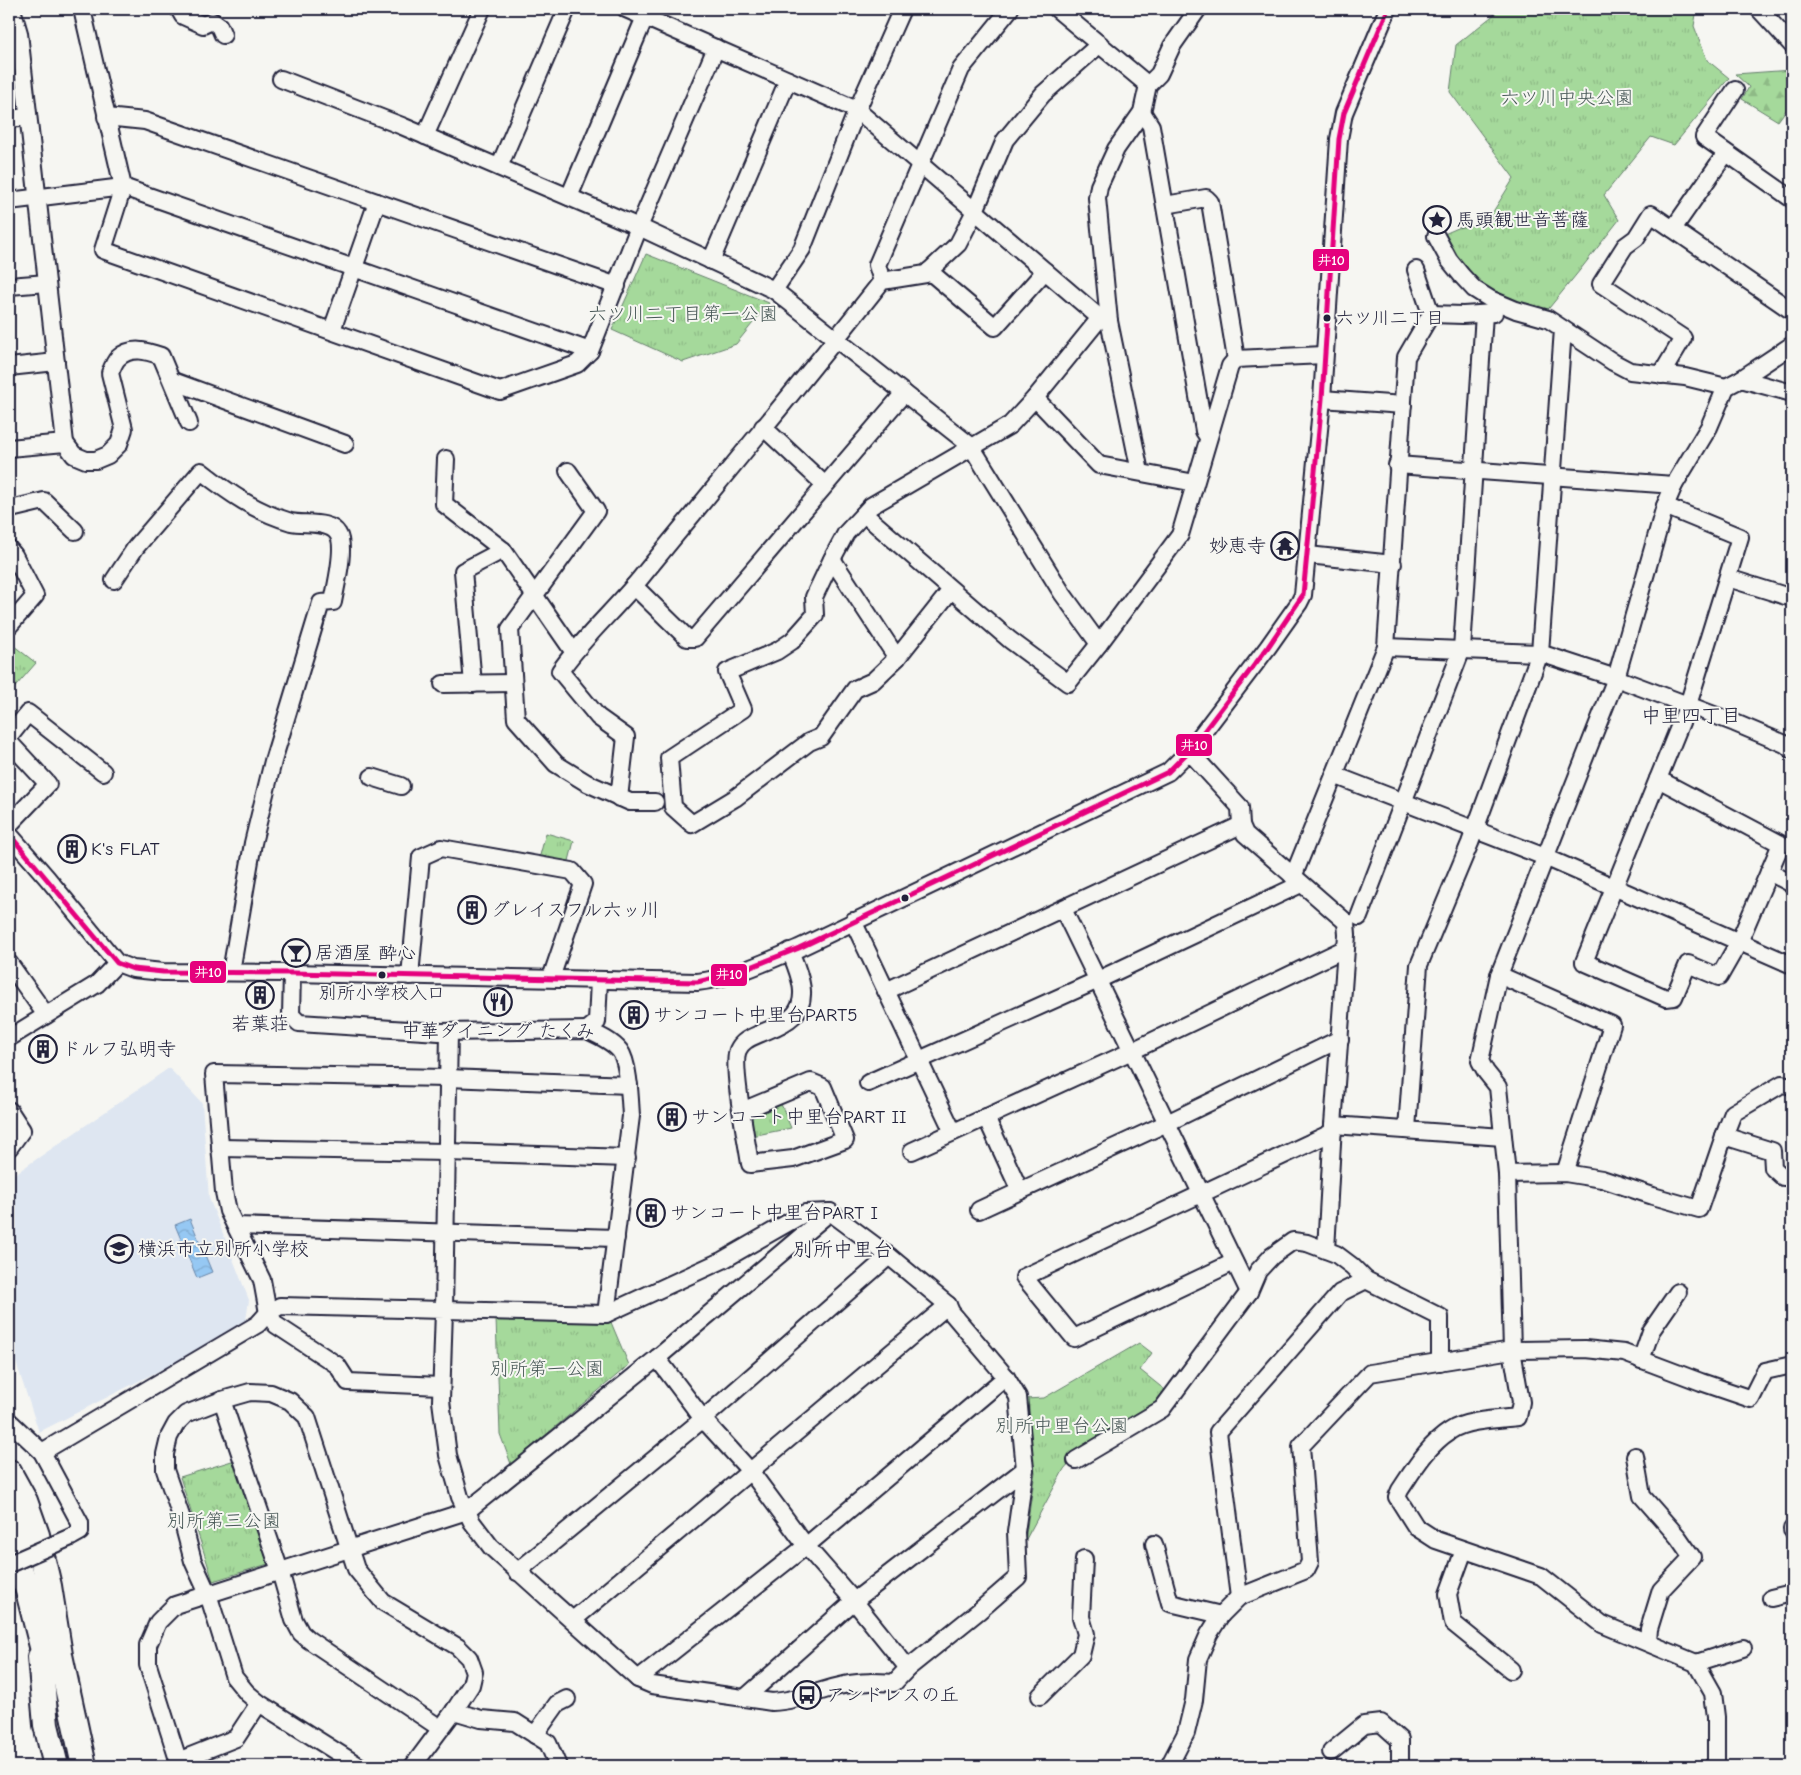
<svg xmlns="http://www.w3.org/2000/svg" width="1801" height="1775" font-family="'Comic Neue','Klee One',sans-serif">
  <defs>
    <pattern id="forest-firs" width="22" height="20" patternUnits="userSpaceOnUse" patternTransform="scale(1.25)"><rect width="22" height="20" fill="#a5d99b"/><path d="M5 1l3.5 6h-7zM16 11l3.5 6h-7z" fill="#8eba86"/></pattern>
    <pattern id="park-tufts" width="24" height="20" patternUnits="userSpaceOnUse" patternTransform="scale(1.25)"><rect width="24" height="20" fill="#a5d99b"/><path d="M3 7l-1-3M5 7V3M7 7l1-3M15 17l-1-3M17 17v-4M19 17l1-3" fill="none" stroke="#8eba86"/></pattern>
    <pattern id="water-waves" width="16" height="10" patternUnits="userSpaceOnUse" patternTransform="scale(1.25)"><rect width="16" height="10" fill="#96c8f3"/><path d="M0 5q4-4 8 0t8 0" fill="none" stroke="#81acd1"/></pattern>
  </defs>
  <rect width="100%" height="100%" fill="#f6f6f2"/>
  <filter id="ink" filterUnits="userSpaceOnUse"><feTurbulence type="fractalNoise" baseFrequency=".02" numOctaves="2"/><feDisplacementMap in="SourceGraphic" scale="10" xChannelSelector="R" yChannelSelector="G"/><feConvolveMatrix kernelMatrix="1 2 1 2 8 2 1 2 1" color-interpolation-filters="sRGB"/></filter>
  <g filter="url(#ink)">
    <!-- built -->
    <path fill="#dee6f1" d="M169 1068 202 1103 209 1198 249 1300 245 1327 39 1432 9 1341V1178Z"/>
    <!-- forest -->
    <path fill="url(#forest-firs)" stroke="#647e6b" d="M1792 70V102L1778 121 1742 99 1749 87 1735 74Z"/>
    <!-- park -->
    <g fill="url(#park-tufts)" stroke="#647e6b">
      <path d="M1501 9H1697L1694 26 1707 60 1729 78 1674 145 1651 137 1604 195 1619 220 1580 270 1545 313 1500 298 1459 262 1442 235 1458 228 1486 223 1514 178 1450 92 1456 45Z"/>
      <path d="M646 254 769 303 736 344 683 362 612 330Z"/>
      <path d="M9 642 36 663 9 694Z"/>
      <path d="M546 833 574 841 568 865 539 859Z"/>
      <path d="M781 1104 791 1128 752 1136 749 1115Z"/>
      <path d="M496 1319 610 1320 629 1365 511 1464 500 1434Z"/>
      <path d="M1139 1343 1152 1353 1140 1370 1165 1390 1159 1402 1074 1457 1064 1469 1025 1541 1035 1472 1027 1433 1025 1399 1044 1398Z"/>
      <path d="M235 1460 268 1564 213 1581 180 1477Z"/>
    </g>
    <!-- water -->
    <path fill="url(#water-waves)" stroke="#6886a9" d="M190 1219 212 1272 197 1278 175 1225Z"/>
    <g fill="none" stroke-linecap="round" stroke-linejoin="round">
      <defs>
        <g id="minor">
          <path d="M12 9 19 33 65 443"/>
          <path d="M82 9 123 187 103 250 500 391 577 364 590 351 639 227 716 48"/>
          <path d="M179 9 183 16 203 25 212 21 219 26 223 35"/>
          <path d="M626 9 857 110 1100 318"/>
          <path d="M1057 9 1148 85"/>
          <path d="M1759 9 1792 45"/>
          <path d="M281 79 402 126 639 227 774 290 971 446 1062 593 1099 644"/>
          <path d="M1735 90 1704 137 1792 199"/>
          <path d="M1142 112 1151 126 1204 431 1208 437"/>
          <path d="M106 117 145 121 617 286"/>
          <path d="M9 119 28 117"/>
          <path d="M425 136 482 9"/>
          <path d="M499 167 567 9"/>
          <path d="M569 197 645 17"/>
          <path d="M9 201 123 187 590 351"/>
          <path d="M1165 205 1206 198 1210 202 1236 359"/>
          <path d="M1673 229 1726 153"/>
          <path d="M1436 236 1449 260 1462 276 1474 289 1490 299 1516 310 1548 319 1613 362 1630 371 1685 377 1726 387"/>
          <path d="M711 261 788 80"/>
          <path d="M929 271 995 327 1045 271"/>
          <path d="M882 281 877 265 961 69 1010 9"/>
          <path d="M9 286 47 283"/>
          <path d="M774 290 802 249 857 110 902 9"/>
          <path d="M1431 314 1463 315 1494 313"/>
          <path d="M332 330 377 202"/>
          <path d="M1792 345 1741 379 1726 387 1709 427 1674 485 1665 506 1616 678 1499 975 1480 1061 1486 1072 1498 1087 1507 1174 1565 1173 1602 1179 1653 1196 1699 1209 1724 1136 1733 1113 1782 1084 1792 1086"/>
          <path d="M9 367 56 362"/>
          <path d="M1661 375 1683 338 1601 284 1625 246 1636 238 1651 214 1792 311"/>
          <path d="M1741 379 1792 393"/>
          <path d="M173 381 345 444"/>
          <path d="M1035 398 1099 465 1195 483"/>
          <path d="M1322 399 1403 405"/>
          <path d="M763 427 825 485"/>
          <path d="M9 448 65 443 74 455 86 460H96L108 455 119 444 124 429 110 373C112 368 115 361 118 358 131 346 147 351 161 356L189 423"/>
          <path d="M446 459 444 504 503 550 573 651"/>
          <path d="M1397 465 1674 485"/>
          <path d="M568 471 596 511 510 629 516 719 556 764 587 783 630 802H655"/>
          <path d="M1140 472 1109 321 1097 198 1099 186 1116 149 1142 112 1148 85 1159 74 1172 46 1198 9"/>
          <path d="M15 508 44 501 75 531"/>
          <path d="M864 514 1010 640 1068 683 1099 644 1180 535 1230 366 1236 359 1324 355"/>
          <path d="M9 549 14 555 35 596 9 626"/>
          <path d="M1308 555 1393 564"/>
          <path d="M832 559 897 658"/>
          <path d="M1728 578 1792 598"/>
          <path d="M114 580 136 547 201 471C229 493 256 512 291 522 304 525 330 520 338 534 346 547 336 585 333 602L321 603 273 761 253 843 231 972"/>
          <path d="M634 586 687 638H695L904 393"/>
          <path d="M951 590 897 658 873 681 855 689 821 737 809 742 735 798 692 824 673 807 669 758 743 709 727 672 777 651 792 641 815 615 814 597 832 559 846 533 871 506 1010 425 1035 398 1100 318 1109 321"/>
          <path d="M1386 647 1540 653 1616 678 1688 705 1735 723 1785 744 1792 750"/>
          <path d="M443 684 513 683"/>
          <path d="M473 684 463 571 503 550"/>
          <path d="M9 737 28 713 103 772"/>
          <path d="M9 742 48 784 9 825"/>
          <path d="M1189 751 1240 807 1241 825 1245 834 1346 922 1347 935 1333 1125 1326 1250"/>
          <path d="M1334 775 1545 857 1792 965"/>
          <path d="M372 777 401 786"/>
          <path d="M1658 779 1781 844 1739 942 1719 977 1688 964 1674 997 1666 998 1584 962Z"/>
          <path d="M1658 779 1688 705 1740 537 1665 506"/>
          <path d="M619 798 626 737 598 717 560 671C584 636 617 608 643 575 723 477 804 380 882 281L926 274 958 244 975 211 1005 140 1043 94 1100 44"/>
          <path d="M9 834 48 879 117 963 133 969 163 972 292 973 697 982C733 978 765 962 799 948L1168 772 1189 751 1268 647 1299 603 1303 595 1322 399 1339 139 1344 113 1388 9"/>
          <path d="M1769 872 1792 884"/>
          <path d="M1293 877 1386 647 1406 357 1431 314 1416 270"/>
          <path d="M1063 909 1249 1292"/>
          <path d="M1359 917 1462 649 1484 314"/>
          <path d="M853 921 953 1132"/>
          <path d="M9 963 46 1015"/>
          <path d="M292 973 291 1015 299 1023 439 1032 587 1030C598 1035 612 1041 620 1051 629 1063 630 1101 631 1116L606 1314"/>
          <path d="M1499 975 1612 1025 1565 1173"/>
          <path d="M410 976 421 857 441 848 572 871 583 884 551 978"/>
          <path d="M886 991 1241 825"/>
          <path d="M587 1030 597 1022 599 980"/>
          <path d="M9 1038 97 984 117 963"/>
          <path d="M868 1083 1098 980 1301 884"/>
          <path d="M9 1110 22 1130 9 1148"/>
          <path d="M742 1111 811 1082 823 1087 845 1140 793 1159 750 1164C747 1142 731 1066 738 1050 742 1041 750 1038 759 1034 770 1029 784 1025 793 1016 811 999 798 971 790 951"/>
          <path d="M986 1117 1020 1191"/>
          <path d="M1333 1125 1503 1137"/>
          <path d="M1407 1129 1419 965 1470 843 1540 653 1563 329"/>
          <path d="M1724 1136 1772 1151 1773 1168 1783 1177H1792"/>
          <path d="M220 1148 447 1152 627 1158"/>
          <path d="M912 1151 1132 1051 1346 948"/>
          <path d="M1507 1174 1512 1350 1521 1402 1518 1417C1499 1419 1465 1420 1450 1431 1428 1445 1414 1469 1400 1490L1397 1497 1416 1527 1436 1540 1541 1576 1602 1624 1696 1663 1713 1693 1716 1717V1766"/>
          <path d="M979 1210 1167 1123 1340 1039"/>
          <path d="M236 1226 616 1238"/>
          <path d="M1234 1262 1074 1338 1024 1277 1333 1132"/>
          <path d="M657 1358 703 1419 751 1472 806 1546 854 1601 908 1668"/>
          <path d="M1641 1360 1651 1331 1678 1292"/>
          <path d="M441 1386 348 1382 337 1365 276 1325 268 1313 262 1280 228 1211 224 1192 214 1074 448 1078 629 1085"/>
          <path d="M222 1400 280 1571 294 1620 301 1633 309 1640 440 1728"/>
          <path d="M9 1421 42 1452 80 1523V1532L71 1537"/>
          <path d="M42 1452 258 1324 268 1313 280 1306 606 1314 723 1260 805 1213 830 1212 889 1256 948 1305 951 1312 1006 1377 1018 1397 1025 1469 1016 1532 1018 1577 979 1611 908 1668 894 1683C877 1682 861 1681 844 1685 820 1690 797 1701 772 1702L652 1685 638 1679 491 1547 472 1522 460 1497 448 1455 441 1401 444 1310 449 1032"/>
          <path d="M1635 1456 1642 1496 1678 1537 1692 1557 1661 1590 1649 1629 1648 1641"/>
          <path d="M1076 1460 1162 1409 1249 1292 1258 1271 1272 1256 1293 1241 1307 1243 1336 1254 1352 1266 1366 1280 1440 1317V1362"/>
          <path d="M1792 1529V1530"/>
          <path d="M1154 1544 1170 1603 1221 1615"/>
          <path d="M1464 1550 1448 1594 1453 1623 1511 1670"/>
          <path d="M517 1572 703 1419 889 1256"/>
          <path d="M1239 1597 1218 1432 1340 1293 1366 1280"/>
          <path d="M1771 1598 1792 1593"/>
          <path d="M573 1620 948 1305"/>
          <path d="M1696 1663 1743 1648"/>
          <path d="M638 1679 806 1546 1006 1377"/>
          <path d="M1040 1696 1081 1655 1086 1634 1081 1617 1084 1559"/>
          <path d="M746 1697 854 1601 1025 1469"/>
          <path d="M454 1711 481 1719 515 1722 548 1743 558 1766"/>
          <path d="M535 1735 557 1704 567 1699"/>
          <path d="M1331 1752 1364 1725 1381 1723 1400 1740V1766"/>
          <path d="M178 1761 236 1738 259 1703"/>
          <path d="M180 1766 148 1665V1645L158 1622 175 1605 467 1511 657 1358 830 1212"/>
          <path d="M359 1766 259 1703 247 1693 234 1677 208 1594 193 1561 181 1516 165 1470V1454L169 1437 176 1424 186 1414 222 1400 250 1392 271 1393 290 1401 307 1417 356 1569 383 1602 458 1647 469 1658 474 1672 471 1685 454 1711 413 1766"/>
          <path d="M1169 1766 1186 1733 1194 1700 1198 1659 1209 1634 1221 1615 1239 1597 1306 1570 1310 1562 1301 1446 1370 1373 1512 1350 1585 1349 1624 1353 1701 1382 1751 1399 1765 1371 1792 1365"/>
        </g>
        <g id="highway">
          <path d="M9 1472 25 1501 37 1535 49 1586 60 1655 84 1766"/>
          <path d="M9 1510 30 1545"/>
          <path d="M9 1539 28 1591 49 1674"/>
          <path d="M40 1657 46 1725 56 1766"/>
        </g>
      </defs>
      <!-- minor casing -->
      <use href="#minor" stroke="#22223b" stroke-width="20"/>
      <!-- highway casing -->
      <use href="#highway" stroke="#22223b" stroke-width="28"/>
      <!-- minor -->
      <use href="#minor" stroke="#f6f6f2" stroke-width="16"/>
      <!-- highway -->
      <use href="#highway" stroke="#f6f6f2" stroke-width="24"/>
      <defs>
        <path id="minor-bridge" d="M9 1564 71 1537"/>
      </defs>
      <!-- minor-bridge casing -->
      <use href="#minor-bridge" stroke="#22223b" stroke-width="20" stroke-linecap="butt"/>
      <!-- minor-bridge -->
      <use href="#minor-bridge" stroke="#f6f6f2" stroke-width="16"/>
      <defs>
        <path id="bus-1" d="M9 834 117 963 133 969 163 972 292 973 697 982 736 973 799 948 1168 772 1189 751 1268 647 1303 595 1322 399 1339 139 1344 113 1388 9"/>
      </defs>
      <!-- bus-1 casing -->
      <use href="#bus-1" stroke="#f6f6f2" stroke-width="9"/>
      <!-- bus-1 -->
      <use href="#bus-1" stroke="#e5007d" stroke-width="5"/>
    </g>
  </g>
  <!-- icons -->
  <defs>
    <symbol id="sight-ring" viewBox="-11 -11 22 22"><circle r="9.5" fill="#f6f6f2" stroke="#22223b" stroke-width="1.5"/><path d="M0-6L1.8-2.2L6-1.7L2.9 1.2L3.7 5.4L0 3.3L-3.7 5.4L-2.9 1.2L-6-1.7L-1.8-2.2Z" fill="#22223b"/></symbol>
    <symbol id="temple-ring" viewBox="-11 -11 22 22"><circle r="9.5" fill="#f6f6f2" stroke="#22223b" stroke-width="1.5"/><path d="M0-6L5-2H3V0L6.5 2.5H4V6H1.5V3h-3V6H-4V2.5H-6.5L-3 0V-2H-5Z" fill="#22223b"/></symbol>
    <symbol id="building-ring" viewBox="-11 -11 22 22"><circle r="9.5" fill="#f6f6f2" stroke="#22223b" stroke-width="1.5"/><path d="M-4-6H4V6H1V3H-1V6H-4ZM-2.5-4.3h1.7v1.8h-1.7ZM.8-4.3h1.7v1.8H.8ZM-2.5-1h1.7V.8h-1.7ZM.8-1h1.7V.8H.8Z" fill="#22223b"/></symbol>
    <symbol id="bar-ring" viewBox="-11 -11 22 22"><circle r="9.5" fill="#f6f6f2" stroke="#22223b" stroke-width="1.5"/><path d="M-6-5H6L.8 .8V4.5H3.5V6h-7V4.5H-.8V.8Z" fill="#22223b"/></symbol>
    <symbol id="restaurant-ring" viewBox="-11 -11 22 22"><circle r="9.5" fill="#f6f6f2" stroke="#22223b" stroke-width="1.5"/><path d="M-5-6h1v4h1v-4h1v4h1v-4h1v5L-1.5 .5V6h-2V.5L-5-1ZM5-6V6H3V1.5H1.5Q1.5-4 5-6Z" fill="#22223b"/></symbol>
    <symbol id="school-ring" viewBox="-11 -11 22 22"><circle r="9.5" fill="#f6f6f2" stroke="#22223b" stroke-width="1.5"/><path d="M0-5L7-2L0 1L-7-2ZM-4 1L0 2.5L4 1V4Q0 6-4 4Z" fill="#22223b"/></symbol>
    <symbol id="bus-ring" viewBox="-11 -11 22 22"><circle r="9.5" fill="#f6f6f2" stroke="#22223b" stroke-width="1.5"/><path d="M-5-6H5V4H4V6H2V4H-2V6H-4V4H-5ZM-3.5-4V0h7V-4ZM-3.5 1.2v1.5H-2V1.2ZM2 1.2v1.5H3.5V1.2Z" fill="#22223b"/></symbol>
  </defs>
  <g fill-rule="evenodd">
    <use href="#sight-ring" x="1421" y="204" width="32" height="32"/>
    <use href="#temple-ring" x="1269" y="530" width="32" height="32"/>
    <use href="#building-ring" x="56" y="833" width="32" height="32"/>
    <use href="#building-ring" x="456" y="894" width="32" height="32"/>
    <use href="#bar-ring" x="280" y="937" width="32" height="32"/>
    <use href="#building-ring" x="244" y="979" width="32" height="32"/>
    <use href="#restaurant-ring" x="482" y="986" width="32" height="32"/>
    <use href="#building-ring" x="618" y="999" width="32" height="32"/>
    <use href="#building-ring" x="27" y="1033" width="32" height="32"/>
    <use href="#building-ring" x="656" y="1101" width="32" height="32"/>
    <use href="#building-ring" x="635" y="1197" width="32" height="32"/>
    <use href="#school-ring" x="103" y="1233" width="32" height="32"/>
    <use href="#bus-ring" x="791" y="1679" width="32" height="32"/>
  </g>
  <!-- markers -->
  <g fill="#22223b" stroke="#f6f6f2" stroke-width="2">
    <circle cx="1327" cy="318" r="4.5"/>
    <circle cx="905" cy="898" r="4.5"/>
    <circle cx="382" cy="975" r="4.5"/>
  </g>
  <g text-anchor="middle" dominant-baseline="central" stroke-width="4" stroke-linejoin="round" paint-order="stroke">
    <!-- bus labels -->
    <g font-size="18" fill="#22223b" stroke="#f6f6f2" text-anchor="start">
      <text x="1336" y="318">六ツ川二丁目</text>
      <text x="382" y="993" text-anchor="middle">別所小学校入口</text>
    </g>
    <!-- park labels -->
    <g font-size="19" fill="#495958" stroke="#f6f6f2">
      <text x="1567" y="98">六ツ川中央公園</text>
      <text x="683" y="314">六ツ川二丁目第一公園</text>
      <text x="547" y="1369">別所第一公園</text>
      <text x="1062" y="1426">別所中里台公園</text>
      <text x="224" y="1521">別所第三公園</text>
    </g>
    <!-- poi labels -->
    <g font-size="19" fill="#22223b" stroke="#f6f6f2" text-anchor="start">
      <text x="1456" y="220">馬頭観世音菩薩</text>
      <text x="1266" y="546" text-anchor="end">妙恵寺</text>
      <text x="91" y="849">K's FLAT</text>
      <text x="491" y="910">グレイスフル六ッ川</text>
      <text x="315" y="953">居酒屋 酔心</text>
      <text x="653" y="1015">サンコート中里台PART5</text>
      <text x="260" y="1024" text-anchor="middle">若葉荘</text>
      <text x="498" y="1031" text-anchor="middle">中華ダイニング たくみ</text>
      <text x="62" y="1049">ドルフ弘明寺</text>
      <text x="691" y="1117">サンコート中里台PART II</text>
      <text x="670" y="1213">サンコート中里台PART I</text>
      <text x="138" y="1249">横浜市立別所小学校</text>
      <text x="826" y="1695">アンドレスの丘</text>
    </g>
    <!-- neighbourhood labels -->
    <g font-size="20" fill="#22223b" stroke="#f6f6f2">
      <text x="1691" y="715">中里四丁目</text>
      <text x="843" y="1249">別所中里台</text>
    </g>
  </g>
  <g stroke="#f6f6f2" stroke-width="2">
    <rect x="1312" y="248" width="38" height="24" rx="5" fill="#e5007d"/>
    <rect x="1175" y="733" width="38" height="24" rx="5" fill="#e5007d"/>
    <rect x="189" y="960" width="38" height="24" rx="5" fill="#e5007d"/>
    <rect x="710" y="963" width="38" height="24" rx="5" fill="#e5007d"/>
  </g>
  <g font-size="14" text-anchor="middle" font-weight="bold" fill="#fff">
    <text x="1331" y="265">井10</text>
    <text x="1194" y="750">井10</text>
    <text x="208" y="977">井10</text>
    <text x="729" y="979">井10</text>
  </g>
  <!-- margin -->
  <rect width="1801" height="1775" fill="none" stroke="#f6f6f2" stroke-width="30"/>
  <rect x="15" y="15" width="1771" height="1745" fill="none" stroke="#22223b" stroke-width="2" filter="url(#ink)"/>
</svg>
